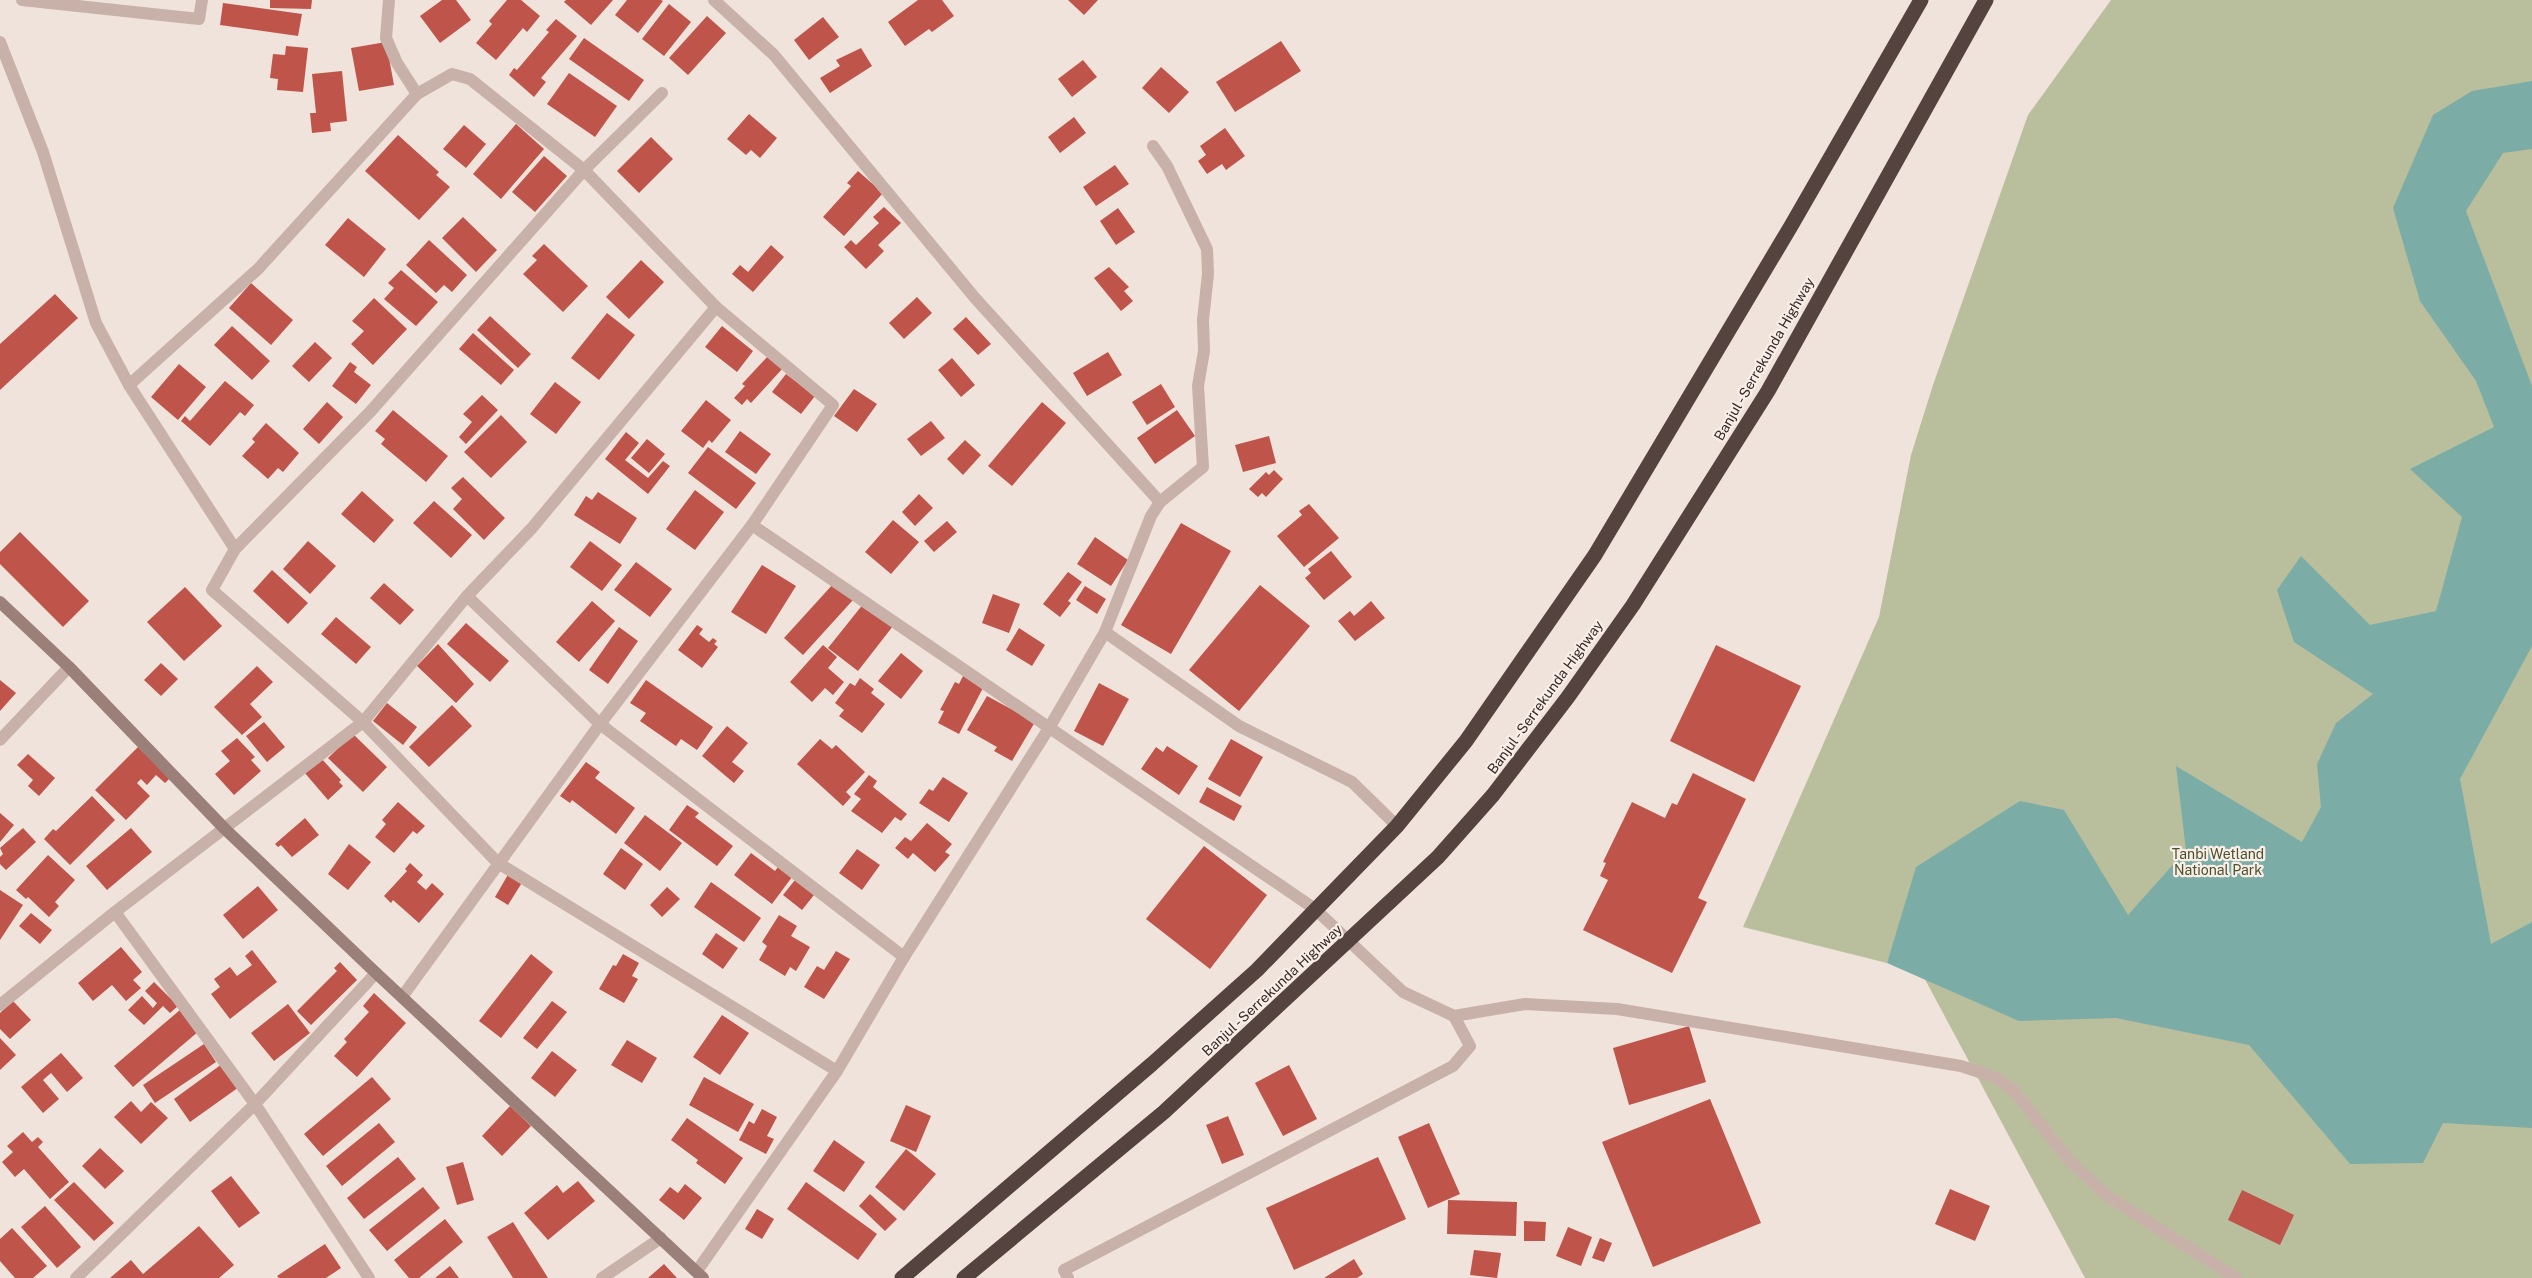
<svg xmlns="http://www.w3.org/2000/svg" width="2532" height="1278" font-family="'Public Sans',sans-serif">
  <rect width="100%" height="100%" fill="#f0e3db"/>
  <!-- green -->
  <path fill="#b9bf9c" d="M2111 0H2532V1278H2085L1898 929 1887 963 1743 927 1879 617 1911 455 1933 385 2028 115Z"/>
  <!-- water -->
  <path fill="#7caca6" d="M2532 81V149L2503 153 2466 211 2532 386V646L2460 779 2491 944 2532 922V1128L2443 1123 2423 1163 2350 1164 2249 1045 2116 1018 2019 1021 1887 963 1916 867 2020 801 2064 810 2128 915 2186 850 2176 766 2302 842 2321 807 2317 764 2336 723 2373 694 2294 642 2277 590 2301 556 2370 625 2436 611 2462 517 2410 469 2494 427 2476 381 2420 301 2393 208 2433 115 2472 91Z"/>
  <!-- building -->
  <g fill="#bf544a">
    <path d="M270 0H312L311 9 270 8Z"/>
    <path d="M442 0H456L471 20 440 43 420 16Z"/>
    <path d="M507 0H521L540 16 527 32 523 28 496 60 476 43 492 24 489 21Z"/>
    <path d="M566 0H613L591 25 564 2Z"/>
    <path d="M627 0H661L663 1 638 33 615 15Z"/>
    <path d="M918 0H942L954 16 932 32 929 29 905 46 888 22Z"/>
    <path d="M1068 0H1098L1084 15Z"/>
    <path d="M223 3 302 14 298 36 220 25Z"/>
    <path d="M669 4 691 22 664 56 642 39Z"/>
    <path d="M707 16 726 33 688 75 669 58Z"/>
    <path d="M823 17 839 37 809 60 794 40Z"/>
    <path d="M556 19 577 36 541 78 546 82 534 97 509 75 514 68 517 70 549 32 546 30Z"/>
    <path d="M584 38 644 80 629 101 569 59Z"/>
    <path d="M1281 41 1301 71 1235 112 1216 82Z"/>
    <path d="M386 42 394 85 359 91 351 48Z"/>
    <path d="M286 46 308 48 303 92 277 90 278 79 270 78 273 54 285 55Z"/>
    <path d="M861 48 872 66 830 93 820 78 840 66 836 60Z"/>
    <path d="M1083 60 1097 77 1072 97 1058 79Z"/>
    <path d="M1161 67 1189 92 1169 113 1142 88Z"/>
    <path d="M342 71 347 121 330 123 331 131 312 133 310 113H316L312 74Z"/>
    <path d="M569 73 617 106 595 137 547 104Z"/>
    <path d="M749 114 777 138 760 158 751 150 746 155 727 139Z"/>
    <path d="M1074 117 1086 133 1060 153 1048 137Z"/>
    <path d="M516 124 544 149 501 199 473 174Z"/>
    <path d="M464 125 486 144 466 168 443 149Z"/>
    <path d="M1225 128 1245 156 1226 170 1222 164 1207 174 1198 161 1206 155 1200 146Z"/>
    <path d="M398 135 439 172 436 175 450 187 419 220 365 171Z"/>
    <path d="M651 137 673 159 639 193 617 171Z"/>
    <path d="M544 156 567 176 535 212 512 192Z"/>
    <path d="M1115 165 1129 184 1096 206 1083 187Z"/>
    <path d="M858 171 883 193 844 236 823 217 851 186 847 183Z"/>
    <path d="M884 207 901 223 878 245 884 251 866 269 844 247 851 240 856 245 879 223 873 217Z"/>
    <path d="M1118 208 1135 232 1116 245 1100 221Z"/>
    <path d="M463 217 497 250 476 272 442 238Z"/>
    <path d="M348 218 386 249 364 277 325 245Z"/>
    <path d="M429 240 467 275 452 292 444 285 436 293 406 265Z"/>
    <path d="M544 244 588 286 563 312 523 274 537 260 532 256Z"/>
    <path d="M771 245 784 257 753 292 732 274 740 265 748 272Z"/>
    <path d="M641 260 664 282 629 319 606 297Z"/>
    <path d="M1109 267 1129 287 1124 291 1133 301 1121 311 1094 278Z"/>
    <path d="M401 270 438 302 416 326 384 299 394 288 388 283Z"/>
    <path d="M251 283 293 320 271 345 229 308Z"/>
    <path d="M55 294 78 318 0 390V344Z"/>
    <path d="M917 297 932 313 904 339 889 323Z"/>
    <path d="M374 298 407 329 373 365 351 344 364 331 352 321Z"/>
    <path d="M607 313 635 335 599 380 571 358Z"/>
    <path d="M490 316 531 354 518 368 477 330Z"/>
    <path d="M966 317 991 344 978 355 953 329Z"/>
    <path d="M232 326 270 361 252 380 214 345Z"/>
    <path d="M722 326 753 351 737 372 705 347Z"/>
    <path d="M473 333 514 370 501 385 459 349Z"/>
    <path d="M315 342 332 358 309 382 292 366Z"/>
    <path d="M1108 352 1122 375 1087 396 1073 373Z"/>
    <path d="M769 355 783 368 751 403 747 399 742 405 734 398 745 386 742 384Z"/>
    <path d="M952 358 975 385 961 397 938 370Z"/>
    <path d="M350 362 357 367 354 372 371 385 356 404 332 386Z"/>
    <path d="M179 364 206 387 178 420 151 397Z"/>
    <path d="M786 374 815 396 801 414 772 392Z"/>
    <path d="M225 381 254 405 245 416 240 412 210 446 181 421 185 416 190 421Z"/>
    <path d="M555 382 581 402 556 434 530 414Z"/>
    <path d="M1161 384 1175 407 1147 425 1132 402Z"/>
    <path d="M854 389 877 404 857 432 834 416Z"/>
    <path d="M482 395 498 410 466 444 459 437 472 422 463 414Z"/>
    <path d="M706 400 731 420 712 443 709 440 703 448 681 431Z"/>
    <path d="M327 402 343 417 319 444 303 429Z"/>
    <path d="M1042 402 1066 423 1012 486 988 466Z"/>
    <path d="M393 410 448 456 426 482 381 444 385 439 375 431Z"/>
    <path d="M1177 410 1195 436 1155 464 1137 438Z"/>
    <path d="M501 415 527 442 491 478 464 452Z"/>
    <path d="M931 421 945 438 921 456 907 439Z"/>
    <path d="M266 423 299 453 283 472 278 468 268 479 242 456 255 442 252 439Z"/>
    <path d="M740 431 771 454 756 474 725 452Z"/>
    <path d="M626 432 639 443 625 460 648 478 663 461 670 466 648 494 605 459Z"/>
    <path d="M1269 436 1276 463 1243 472 1235 445Z"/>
    <path d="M647 439 665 454 649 473 631 458Z"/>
    <path d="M965 440 981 455 963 475 947 459Z"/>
    <path d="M708 447 756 483 736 509 688 473Z"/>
    <path d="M1274 470 1283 479 1266 497 1262 493 1258 497 1249 489 1266 472 1269 475Z"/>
    <path d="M463 477 505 518 484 540 453 509 462 499 451 488Z"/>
    <path d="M695 490 724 512 695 550 666 529Z"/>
    <path d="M362 491 394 520 374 543 341 514Z"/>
    <path d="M598 492 637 518 620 544 574 515 586 496 592 500Z"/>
    <path d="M919 494 933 508 915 526 902 512Z"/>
    <path d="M434 501 472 535 451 558 413 523Z"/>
    <path d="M1309 504 1339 538 1304 567 1277 536 1302 515 1299 511Z"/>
    <path d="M893 520 919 542 891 574 865 552Z"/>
    <path d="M947 521 957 532 934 552 924 541Z"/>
    <path d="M1181 523 1231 551 1171 654 1121 625Z"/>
    <path d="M20 532 89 601 63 627 0 564V552Z"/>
    <path d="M1095 537 1128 560 1111 586 1077 564Z"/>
    <path d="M308 541 336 566 310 594 283 569Z"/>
    <path d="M590 541 622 565 602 591 570 567Z"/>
    <path d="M1331 551 1352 577 1324 600 1305 578 1311 573 1308 569Z"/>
    <path d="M636 562 672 589 650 617 614 590Z"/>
    <path d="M762 565 796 586 766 634 731 612Z"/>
    <path d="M272 570 308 603 288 624 253 591Z"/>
    <path d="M1068 572 1082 582 1068 601 1071 603 1060 617 1043 604Z"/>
    <path d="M384 583 414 610 400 625 370 598Z"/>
    <path d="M834 583 853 600 803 655 784 638Z"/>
    <path d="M1260 585 1310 626 1239 711 1189 670Z"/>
    <path d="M1085 586 1106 599 1097 614 1076 600Z"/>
    <path d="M185 587 222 626 184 661 147 622Z"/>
    <path d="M993 594 1020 604 1009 633 982 623Z"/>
    <path d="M592 601 615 621 579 662 556 642Z"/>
    <path d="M1371 601 1385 618 1355 641 1338 621 1350 611 1354 616Z"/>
    <path d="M864 603 893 626 858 671 828 648Z"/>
    <path d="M336 617 371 647 356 664 321 634Z"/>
    <path d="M466 623 509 661 490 682 447 644Z"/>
    <path d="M697 625 703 629 699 634 709 642 713 638 717 641 714 644 718 647 702 668 678 650Z"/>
    <path d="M619 627 638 641 608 684 589 670Z"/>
    <path d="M1019 628 1045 645 1032 666 1006 650Z"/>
    <path d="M438 644 474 684 456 703 417 666Z"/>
    <path d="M823 645 837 657 828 668 844 682 833 695 825 688 812 702 790 682Z"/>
    <path d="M1716 645 1801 686 1754 782 1670 741Z"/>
    <path d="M901 653 923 671 901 699 878 681Z"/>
    <path d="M161 663 178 679 161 696 144 680Z"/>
    <path d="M257 666 273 682 250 704 262 717 242 735 214 707Z"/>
    <path d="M963 676 984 686 959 734 938 723 944 711 940 710 955 682 959 684Z"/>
    <path d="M860 678 874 689 871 693 885 704 862 733 839 716 844 710 835 703 850 683 855 686Z"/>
    <path d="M0 680 16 693 0 711Z"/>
    <path d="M646 680 713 727 697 750 681 739 676 746 640 721 646 713 630 703Z"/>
    <path d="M1099 683 1129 699 1103 746 1074 731Z"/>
    <path d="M987 696 1035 722 1012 761 994 751 997 747 967 730Z"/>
    <path d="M387 703 417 727 403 745 373 721Z"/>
    <path d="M452 705 472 726 429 767 409 747Z"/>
    <path d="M264 722 285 747 267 762 246 736Z"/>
    <path d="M727 726 748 743 732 762 744 771 734 783 702 756Z"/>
    <path d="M353 734 387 767 363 792 328 758Z"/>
    <path d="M237 738 255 757 251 760 261 771 234 795 215 774 230 761 221 751Z"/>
    <path d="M820 739 832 749 836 745 865 772 846 792 851 797 843 806 797 764Z"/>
    <path d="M1231 739 1263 757 1240 797 1208 779Z"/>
    <path d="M1167 746 1198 766 1179 795 1141 769 1156 747 1163 752Z"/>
    <path d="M138 747 170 778 165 783 156 775 147 785 141 779 137 783 150 796 126 820 95 790Z"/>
    <path d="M28 754 55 778 39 796 28 786 33 780 17 765Z"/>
    <path d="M320 757 341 780 339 782 343 786 328 800 304 772Z"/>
    <path d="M586 762 600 772 595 778 635 808 616 834 572 800 570 803 560 796Z"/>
    <path d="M1693 773 1746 799 1698 898 1707 902 1672 973 1583 930 1608 880 1600 876 1606 863 1603 862 1632 802 1665 818 1672 803 1677 805Z"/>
    <path d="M869 775 877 781 873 787 907 814 901 821 895 817 882 833 851 811 861 799 854 794Z"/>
    <path d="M943 777 968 793 949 822 919 803 929 789 933 791Z"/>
    <path d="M1207 787 1242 806 1234 821 1199 802Z"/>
    <path d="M92 796 115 820 70 865 44 839 53 829 56 831Z"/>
    <path d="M398 802 425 826 417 834 413 831 394 853 375 837 386 824 382 820Z"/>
    <path d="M687 805 699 813 695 817 733 846 717 866 669 830Z"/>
    <path d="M0 813 14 825 0 842Z"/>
    <path d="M645 815 682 843 660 871 624 843Z"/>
    <path d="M305 818 319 835 292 857 281 845 278 847 275 844Z"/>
    <path d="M927 823 952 844 945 852 950 855 935 872 913 853 908 859 895 848 905 837 911 841Z"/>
    <path d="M23 828 36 842 6 870 0 864V857L3 854 0 848Z"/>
    <path d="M131 828 152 852 107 890 86 866Z"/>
    <path d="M349 844 371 862 348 890 328 874Z"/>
    <path d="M1204 846 1267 895 1210 969 1146 919Z"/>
    <path d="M621 848 643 864 625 890 603 874Z"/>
    <path d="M857 849 880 865 862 890 839 873Z"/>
    <path d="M751 853 775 871 778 867 792 877 772 904 734 875Z"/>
    <path d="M48 855 75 880 55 902 59 906 49 917 28 897 26 899 16 890Z"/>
    <path d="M410 863 423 875 417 882 426 890 432 883 444 894 419 923 393 900 391 903 384 896 407 871 405 869Z"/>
    <path d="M509 873 523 881 508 905 495 897Z"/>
    <path d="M795 880 814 895 802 910 783 895Z"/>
    <path d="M711 882 761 918 744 942 694 907Z"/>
    <path d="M258 886 278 910 243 939 223 915Z"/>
    <path d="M667 887 680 899 662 917 650 905Z"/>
    <path d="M0 890 23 905 0 940Z"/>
    <path d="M31 913 52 930 40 944 19 926Z"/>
    <path d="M779 915 797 926 791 936 810 947 796 971 790 967 785 976 759 960 767 946 762 942Z"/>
    <path d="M716 933 738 948 723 969 702 954Z"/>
    <path d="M121 947 142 972 133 980 141 988 126 1001 112 985 93 1001 78 983Z"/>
    <path d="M252 950 277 982 230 1019 211 994 220 987 214 979 230 967 237 976 252 965 245 956Z"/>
    <path d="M836 951 850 959 824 999 804 987 817 966 824 970Z"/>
    <path d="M531 954 553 972 501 1038 479 1021Z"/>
    <path d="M623 954 639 963 632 976 638 979 624 1003 599 989 613 965 616 966Z"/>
    <path d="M340 962 357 980 311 1025 297 1011 337 971 334 968Z"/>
    <path d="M154 982 178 1006 170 1013 163 1006 144 1025 128 1010 142 996 153 1008 157 1003 145 991Z"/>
    <path d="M374 993 406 1023 357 1077 334 1056 347 1042 344 1039 369 1012 363 1006Z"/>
    <path d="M13 1001 31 1020 10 1039 0 1029V1013Z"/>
    <path d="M552 1001 567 1012 537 1049 523 1038Z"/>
    <path d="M288 1004 310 1033 274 1061 251 1033Z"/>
    <path d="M180 1010 199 1031 133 1087 114 1066Z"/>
    <path d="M722 1015 749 1033 720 1075 693 1057Z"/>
    <path d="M1689 1026 1706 1082 1629 1105 1613 1048Z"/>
    <path d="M0 1038 16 1055 0 1070Z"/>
    <path d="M627 1040 657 1058 642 1083 611 1065Z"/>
    <path d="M204 1044 216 1062 155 1103 143 1085Z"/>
    <path d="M552 1051 577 1070 555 1097 531 1078Z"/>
    <path d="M61 1053 83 1078 67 1092 51 1073 43 1080 59 1099 43 1113 21 1087Z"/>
    <path d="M222 1064 239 1087 190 1122 174 1099Z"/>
    <path d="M1289 1065 1317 1119 1283 1136 1255 1083Z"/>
    <path d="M372 1077 391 1099 323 1156 304 1134Z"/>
    <path d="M704 1077 754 1104 738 1132 689 1105Z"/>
    <path d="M1710 1099 1761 1223 1653 1267 1602 1142Z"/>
    <path d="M131 1101 141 1112 151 1102 168 1118 141 1144 114 1117Z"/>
    <path d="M906 1105 931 1116 916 1152 890 1141Z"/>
    <path d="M510 1106 531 1126 502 1156 482 1136Z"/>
    <path d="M762 1109 777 1117 767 1136 774 1139 766 1154 739 1140 749 1121 754 1124Z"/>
    <path d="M1228 1116 1244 1155 1222 1164 1206 1125Z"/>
    <path d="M687 1118 743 1158 725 1184 696 1163 698 1160 671 1140Z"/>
    <path d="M379 1123 395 1142 342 1186 326 1166Z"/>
    <path d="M1429 1123 1460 1194 1428 1208 1398 1137Z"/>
    <path d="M23 1132 32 1142 38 1137 43 1142 38 1147 69 1182 50 1199 24 1169 15 1177 2 1162 13 1152 7 1146Z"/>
    <path d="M834 1140 865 1162 844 1192 813 1171Z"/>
    <path d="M100 1148 124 1171 105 1189 82 1166Z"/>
    <path d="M906 1149 936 1174 904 1211 875 1187Z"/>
    <path d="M398 1157 416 1179 364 1219 347 1198Z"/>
    <path d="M1378 1157 1406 1219 1294 1270 1266 1208Z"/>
    <path d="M463 1162 474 1200 457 1205 446 1167Z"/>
    <path d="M231 1176 260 1213 239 1228 211 1191Z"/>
    <path d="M578 1181 595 1201 548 1240 524 1213 557 1185 563 1193Z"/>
    <path d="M74 1182 114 1223 94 1241 54 1200Z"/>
    <path d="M806 1182 877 1234 858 1260 787 1209Z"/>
    <path d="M685 1184 702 1198 684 1220 659 1200 670 1187 678 1193Z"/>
    <path d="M423 1187 440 1208 387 1251 369 1230Z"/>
    <path d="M1950 1189 1990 1206 1975 1241 1935 1224Z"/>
    <path d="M2242 1190 2294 1215 2280 1245 2228 1220Z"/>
    <path d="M870 1194 897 1219 885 1231 859 1206Z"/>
    <path d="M1448 1200 1517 1202 1516 1236 1447 1234Z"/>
    <path d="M45 1206 81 1247 57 1268 21 1227Z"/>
    <path d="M757 1209 774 1219 762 1239 745 1229Z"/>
    <path d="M445 1219 463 1242 419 1278H409L394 1260Z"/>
    <path d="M1524 1221 1546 1222 1545 1241H1524Z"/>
    <path d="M513 1222 548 1278H513L487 1237Z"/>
    <path d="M199 1226 234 1265 219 1278H110L131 1260 143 1274Z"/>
    <path d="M1568 1227 1592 1237 1581 1266 1556 1256Z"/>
    <path d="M12 1228 47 1266 33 1278H15L0 1261V1239Z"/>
    <path d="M1600 1238 1612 1243 1604 1262 1592 1258Z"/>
    <path d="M325 1244 341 1268 326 1278H279L277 1276Z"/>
    <path d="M1474 1250 1501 1253 1497 1278 1470 1275Z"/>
    <path d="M1354 1259 1363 1274 1357 1278H1324Z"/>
    <path d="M664 1264 677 1278H648Z"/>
    <path d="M450 1266 459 1278H435Z"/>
  </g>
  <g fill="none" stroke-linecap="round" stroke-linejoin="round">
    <!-- street -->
    <g stroke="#c8b1a8" stroke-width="12">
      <path d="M22 0 199 19 202 0"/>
      <path d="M389 0 386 38 397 63 417 94"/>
      <path d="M0 42 43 152 96 323 129 385 235 549"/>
      <path d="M662 93 584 170 370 412 235 549 212 590 363 722 498 863 837 1071"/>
      <path d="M1153 146 1167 166 1207 249 1208 274 1203 320 1204 351 1198 386 1203 467 1160 502"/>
      <path d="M129 385 258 269 417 94 452 74 470 79 584 170 716 307 833 405 752 525 600 724 402 997"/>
      <path d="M752 525 1315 909 1403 992 1454 1016 1525 1004 1617 1009 1961 1066 1997 1078 2015 1092 2069 1160 2106 1195 2236 1278"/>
      <path d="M467 596 600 724 904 957"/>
      <path d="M1105 632 1239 726 1352 782 1397 826"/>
      <path d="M0 740 69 667"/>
      <path d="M115 912 255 1104 369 1278"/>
      <path d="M0 1005 115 912 363 722 467 596 532 528 716 307"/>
      <path d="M697 1271 837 1071 904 957 1049 728 1105 632 1151 516 1160 502 975 298 774 55 714 0"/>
      <path d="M76 1278 255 1104 376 973"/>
      <path d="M602 1278 661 1238"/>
      <path d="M1068 1278 1064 1270 1453 1066 1470 1046 1454 1016"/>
    </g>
    <!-- secondary -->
    <path stroke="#9b8079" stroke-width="12" d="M0 602 69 667 225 829 376 973 703 1278"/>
    <!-- highway -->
    <g stroke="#55433f" stroke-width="15">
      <path d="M902 1278 1152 1064 1257 970 1397 826 1466 741 1595 555 1791 226 1921 0"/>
      <path d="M964 1278 1164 1112 1438 857 1493 795 1568 697 1633 605 1768 391 1986 0"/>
    </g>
  </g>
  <g text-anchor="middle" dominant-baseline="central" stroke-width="4.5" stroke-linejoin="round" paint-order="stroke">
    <!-- street labels -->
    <g font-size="14" fill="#352a28" stroke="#f8eee7">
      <text transform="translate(1764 359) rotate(-60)">Banjul - Serrekunda Highway</text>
      <text transform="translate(1545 697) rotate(-54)">Banjul - Serrekunda Highway</text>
      <text transform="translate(1272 990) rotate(-43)">Banjul - Serrekunda Highway</text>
    </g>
    <!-- park labels -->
    <g font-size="14" fill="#4a522d" stroke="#f8eee7">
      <text x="2218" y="854">Tanbi Wetland<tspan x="2218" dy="16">National Park</tspan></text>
    </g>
  </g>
</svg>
